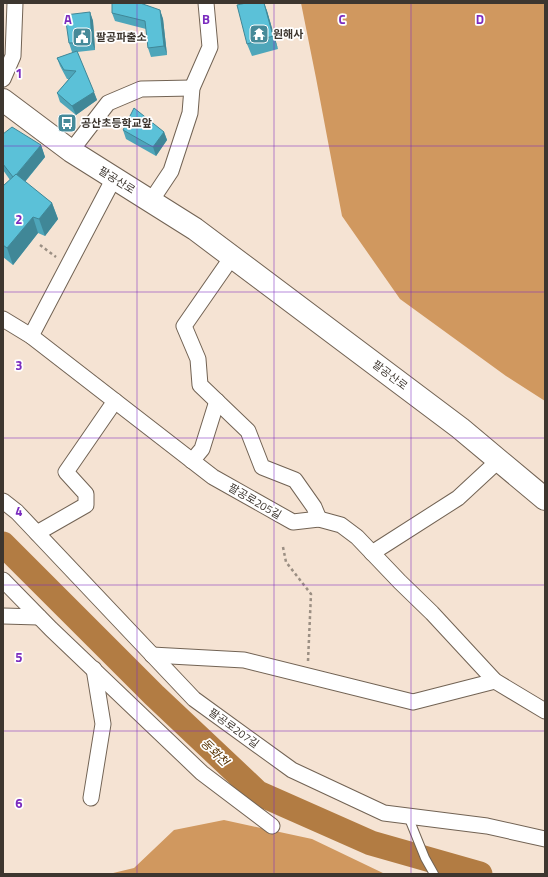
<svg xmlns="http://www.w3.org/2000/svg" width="548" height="877" font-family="'Titillium Web','Noto Sans KR',sans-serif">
  <rect width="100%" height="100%" fill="#f5e3d3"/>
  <!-- forest -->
  <g fill="#d0985f">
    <path d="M301 3H545V401L506 376 400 299 342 216 316 78Z"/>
    <path d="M224 820 312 839 385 874H109L134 868 174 830Z"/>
  </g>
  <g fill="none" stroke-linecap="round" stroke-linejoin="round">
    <!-- river -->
    <path stroke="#b27c43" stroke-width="25" d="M3 544 154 695 258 793 371 843 480 874"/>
    <defs>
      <path id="service" d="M408 816 425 858 434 874"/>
      <g id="minor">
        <path d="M3 79 13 56 15 3"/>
        <path d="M71 151 108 103 141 89 192 88"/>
        <path d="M151 201 171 171 190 113 192 88 210 47 206 3"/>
        <path d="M232 257 184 326 198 359 200 385 248 431 262 467 295 480 314 507 319 519"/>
        <path d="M3 319 31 336 213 477 293 522 319 519 341 525 357 537 400 582 432 613 495 681 545 711"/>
        <path d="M31 336 114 178"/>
        <path d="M192 461 202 449 217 401"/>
        <path d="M3 501 17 512 194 699 292 770 384 813 487 826 545 839"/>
        <path d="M37 533 86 505V494L66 472 115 401"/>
        <path d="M372 553 458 498 499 460"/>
        <path d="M3 580 51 629 202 773 272 826"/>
        <path d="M3 616 39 617"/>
        <path d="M152 655 244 660 413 702 495 681"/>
        <path d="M91 798 103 724 94 669"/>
      </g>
      <path id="secondary" d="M3 100 71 151 195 229 460 428 545 499"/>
    </defs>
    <!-- service casing -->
    <use href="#service" stroke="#726354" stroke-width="10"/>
    <!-- minor casing -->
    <use href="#minor" stroke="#726354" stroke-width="17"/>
    <!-- secondary casing -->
    <use href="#secondary" stroke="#726354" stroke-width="24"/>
    <!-- path -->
    <g stroke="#9b8f83" stroke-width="2.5" stroke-dasharray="3 3" stroke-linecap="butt">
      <path d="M40 245 56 257"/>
      <path d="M283 547 286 562 311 594 308 661"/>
    </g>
    <!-- service -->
    <use href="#service" stroke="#fff" stroke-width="8"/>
    <!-- minor -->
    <use href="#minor" stroke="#fff" stroke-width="15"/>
    <!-- secondary -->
    <use href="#secondary" stroke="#fff" stroke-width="22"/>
  </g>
  <!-- wall -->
  <g fill="#4ea6ba">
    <path d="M246 3H264L267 11 278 49 252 56 247 44Z"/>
    <path d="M160 10 163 19 167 55 151 57 148 48 146 29 115 21 112 13Z"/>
    <path d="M90 12 93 21 95 50 77 52 97 100 76 115 60 102 57 93 69 79H67L60 66 57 58 76 52H72L69 43Z"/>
    <path d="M123 130 164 132 167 140 156 156 126 139Z"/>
    <path d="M3 134 41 145 45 157 25 182 52 203 58 219 45 236 38 233 13 265 3 257V186L10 180 3 170Z"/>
  </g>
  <!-- shaded-wall -->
  <g fill="#408797">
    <path d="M264 3 267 11 278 49 273 36Z"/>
    <path d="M160 10 163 19 167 55 164 46Z"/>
    <path d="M90 12 93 21 95 50 92 42Z"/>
    <path d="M94 92 97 100 76 115 72 106Z"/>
    <path d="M164 132 167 140 156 156 153 147Z"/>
    <path d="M41 145 45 157 18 190 14 178Z"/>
    <path d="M52 203 58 219 45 236 39 219Z"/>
    <path d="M33 217 38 233 13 265 7 248Z"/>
  </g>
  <!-- building -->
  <g fill="#5bc1d8" stroke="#408797">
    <path d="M112 3H140L160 10 164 46 148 48 145 21 112 13Z"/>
    <path d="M246 3H264L273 36 247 44 237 5Z"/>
    <path d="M90 12 92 42 69 43 65 15Z"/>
    <path d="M77 51 94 92 72 106 57 93 76 71 64 70 57 58Z"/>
    <path d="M134 108 164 132 153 147 123 130Z"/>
    <path d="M12 127 41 145 16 175V174L13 177 3 164V134Z"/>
    <path d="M16 174 52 203 39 219 33 217 7 248 3 245V186Z"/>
  </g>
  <!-- grid -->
  <path fill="none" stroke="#7b2cbf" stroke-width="1" stroke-opacity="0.55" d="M137 3V874M274 3V874M411 3V874M3 146H545M3 292H545M3 438H545M3 585H545M3 731H545"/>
  <!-- icons -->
  <defs>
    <symbol id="temple-square" viewBox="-11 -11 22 22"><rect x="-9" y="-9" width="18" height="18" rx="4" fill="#468a99" stroke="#fff"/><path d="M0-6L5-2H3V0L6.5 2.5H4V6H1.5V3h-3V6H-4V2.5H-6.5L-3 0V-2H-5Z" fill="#fff"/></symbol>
    <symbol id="civic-square" viewBox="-11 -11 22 22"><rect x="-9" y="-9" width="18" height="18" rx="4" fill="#468a99" stroke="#fff"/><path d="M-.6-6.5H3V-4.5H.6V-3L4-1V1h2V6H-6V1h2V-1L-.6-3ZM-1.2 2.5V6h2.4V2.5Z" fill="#fff"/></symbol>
    <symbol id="bus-square" viewBox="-11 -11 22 22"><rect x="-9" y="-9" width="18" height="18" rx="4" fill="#468a99" stroke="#fff"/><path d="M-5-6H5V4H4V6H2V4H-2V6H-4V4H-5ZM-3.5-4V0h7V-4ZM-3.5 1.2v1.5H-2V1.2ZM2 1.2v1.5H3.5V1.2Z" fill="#fff"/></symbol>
  </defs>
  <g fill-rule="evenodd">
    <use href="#temple-square" x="248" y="23" width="22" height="22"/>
    <use href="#civic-square" x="71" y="26" width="22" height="22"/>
    <use href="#bus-square" x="56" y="112" width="22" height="22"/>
  </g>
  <g text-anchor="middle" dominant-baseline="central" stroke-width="3.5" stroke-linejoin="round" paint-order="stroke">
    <!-- poi labels -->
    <g font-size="11" font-weight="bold" fill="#3d362f" stroke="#fff" text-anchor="start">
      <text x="273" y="34">원해사</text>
      <text x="96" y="37">팔공파출소</text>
      <text x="81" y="123">공산초등학교앞</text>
    </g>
    <!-- street labels -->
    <g font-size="11" fill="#3d362f" stroke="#fff">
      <text transform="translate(117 180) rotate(32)">팔공산로</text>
      <text transform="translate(390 375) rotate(37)">팔공산로</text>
      <text transform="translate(255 501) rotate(30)">팔공로205길</text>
      <text transform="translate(234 728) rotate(36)">팔공로207길</text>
    </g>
    <!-- water labels -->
    <g font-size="12" font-style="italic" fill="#563101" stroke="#fff">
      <text transform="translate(215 752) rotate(44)">동화천</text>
    </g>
  </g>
  <g font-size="13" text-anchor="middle" font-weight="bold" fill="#7b2cbf" stroke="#fff" stroke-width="3.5" stroke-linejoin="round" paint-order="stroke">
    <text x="68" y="24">A</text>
    <text x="206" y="24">B</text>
    <text x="342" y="24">C</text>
    <text x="480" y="24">D</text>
    <text x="19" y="78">1</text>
    <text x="19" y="224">2</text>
    <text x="19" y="370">3</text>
    <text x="19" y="516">4</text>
    <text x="19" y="662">5</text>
    <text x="19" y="808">6</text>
  </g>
  <!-- border -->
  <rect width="548" height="877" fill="none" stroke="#3d362f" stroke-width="8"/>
</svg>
